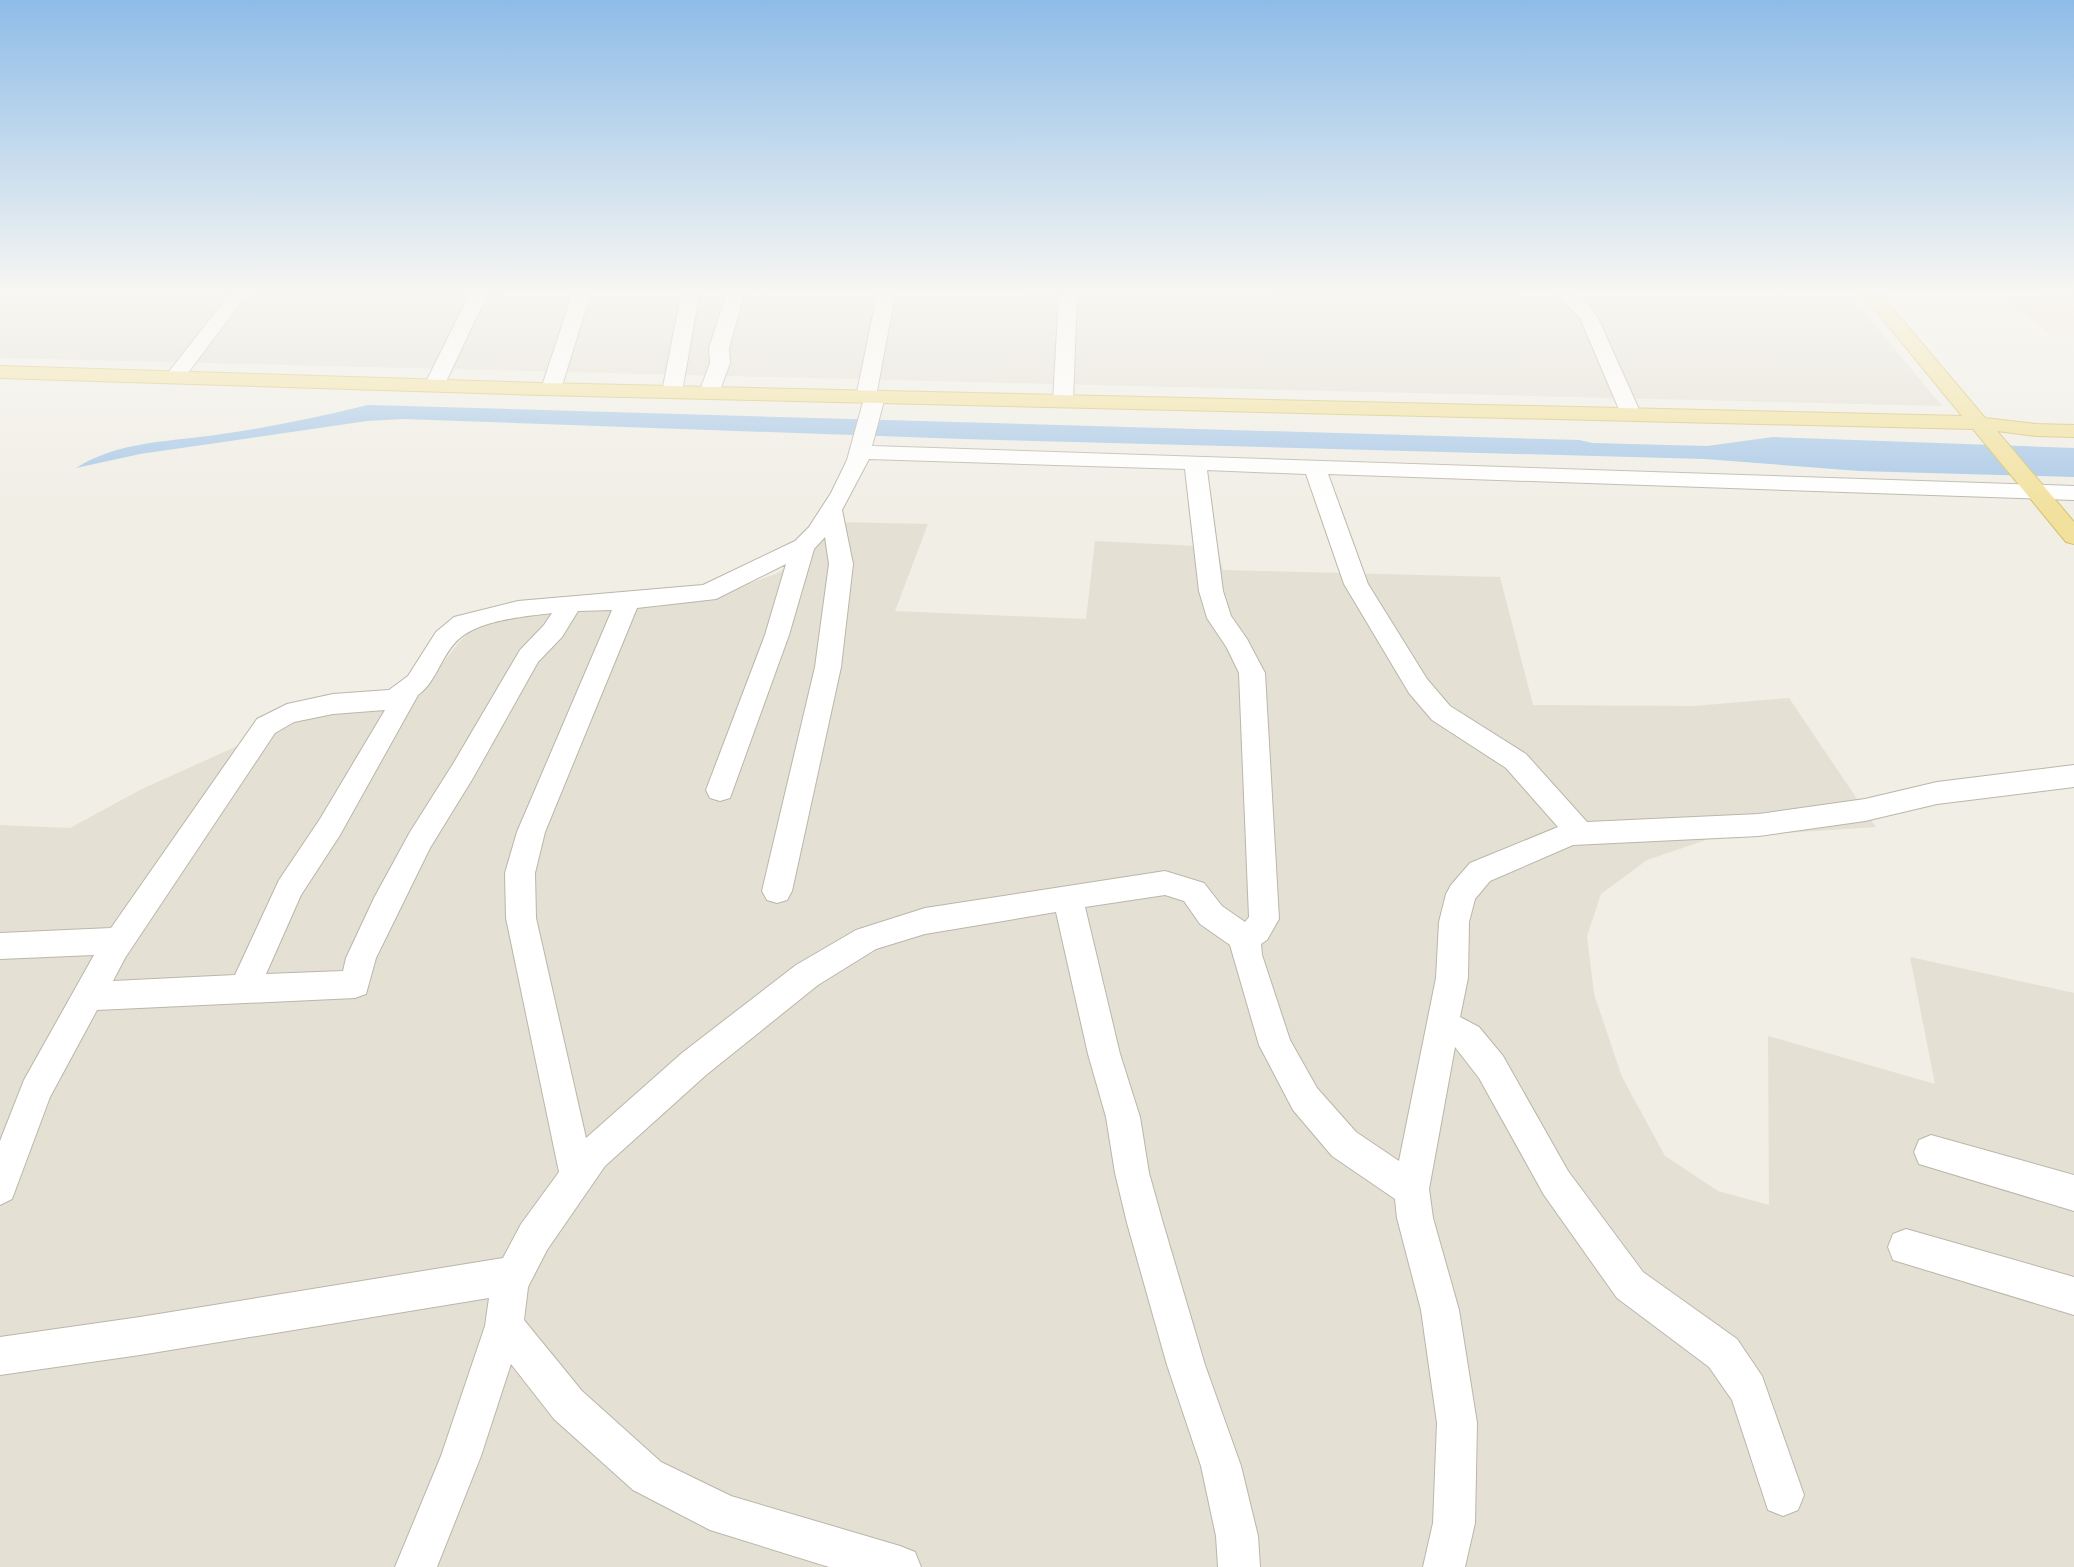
<svg xmlns="http://www.w3.org/2000/svg" width="2074" height="1567" font-family="Raleway,sans-serif">
  <rect width="100%" height="100%" fill="#f0eee5"/>
  <!-- residential -->
  <g fill="#e4e0d4">
    <path d="M0 295H1850L1942 406 0 358Z"/>
    <path d="M837 522 928 524 895 611 1086 619 1095 541 1217 547 1223 570 1500 577 1533 705 1694 706 1789 698 1876 827 1712 838 1647 860 1601 894 1587 936 1594 994 1622 1077 1665 1156 1718 1191 1769 1205 1768 1036 1935 1084 1910 957 2074 993V1567H0V825L70 828 142 789 306 715 424 687 461 640 481 622 522 614 584 609 657 607 708 598 776 574 806 556Z"/>
  </g>
  <!-- medical -->
  <path fill="#f0dfda" d="M2001 295H2074V336L2051 335Z"/>
  <!-- water -->
  <path fill="#a8c8e7" d="M368 405 1579 440 1593 443 1707 446 1773 437 2074 448V477L1859 471 1705 459 963 439 404 419 367 421 140 454 76 468C120 440 172 442 222 434 271 427 320 417 368 405Z"/>
  <g fill="none" stroke-linecap="round" stroke-linejoin="round">
    <defs>
      <g id="minor">
        <path d="M229 295H247L181 382H167L164 378 167 374Z"/>
        <path d="M469 295H487L444 386 441 390H427L424 386Z"/>
        <path d="M572 295H590L561 389 558 393 551 395 544 393 541 389Z"/>
        <path d="M681 295H699L682 392 679 396 672 398 665 396 662 392Z"/>
        <path d="M726 295H744L729 348 730 363 719 393 716 397 709 399 702 397 699 393 710 363 709 348Z"/>
        <path d="M877 295H895L877 391 882 393 885 397 872 446 2074 486V500L1328 474 1368 584 1427 679 1450 706 1526 754 1587 822 1759 814 1865 799 1937 782 2074 765V787L1937 804 1865 821 1759 836 1573 845 1490 881 1475 899 1469 922 1468 978 1460 1017 1479 1027 1503 1056 1568 1171 1643 1272 1737 1339 1762 1376 1804 1495 1798 1510 1783 1516 1768 1510 1732 1400 1709 1367 1617 1298 1544 1195 1479 1078 1455 1047 1429 1189 1433 1218 1459 1310 1477 1423 1475 1523 1465 1567H1423L1433 1523 1437 1423 1421 1310 1397 1218 1395 1199 1332 1156 1293 1110 1259 1045 1230 945 1200 924 1184 901 1165 895 1085 907 1120 1054 1140 1117 1149 1173 1163 1223 1205 1365 1241 1466 1258 1536 1260 1567H1218L1216 1536 1201 1466 1167 1365 1127 1223 1115 1173 1106 1117 1088 1054 1056 912 925 934 876 949 818 985 706 1075 605 1166 547 1250 528 1287 524 1320 582 1391 661 1462 731 1496 900 1546 915 1552 921 1567H829L710 1530 633 1490 554 1419 511 1364 481 1456 437 1567H395L441 1456 485 1326 489 1298 140 1355 0 1375V1337L140 1317 503 1258 521 1224 559 1172 506 918 505 873 517 832 612 610 578 611 562 637 538 662 473 778 430 848 376 958 366 994 355 998 97 1010 50 1097 12 1199 0 1205V1141L24 1080 94 955 0 959V933L111 928 257 719 287 704 333 694 389 690 408 676 436 632 454 617 518 601 703 585 795 541 809 527 831 493 847 460 863 402 856 397ZM869 459 1185 469 1199 591 1207 618 1227 648 1239 673 1249 917 1245 922 1222 906 1204 883 1165 871 925 908 856 930 796 965 682 1053 586 1138 536 918 535 873 545 832 637 608 716 599 786 564 765 635 706 790 710 798 720 801 730 798 789 635 814 549 825 537 829 564 815 667 762 891 767 900 777 903 787 900 792 891 841 667 853 564 842 510ZM1207 470 1306 474 1344 584 1409 693 1432 720 1506 768 1558 827 1470 863 1451 885 1446 894 1439 922 1436 978 1399 1161 1356 1132 1317 1088 1290 1040 1262 955 1261 944 1267 940 1279 919 1265 673 1247 639 1231 616 1223 591ZM552 613 544 625 520 650 453 764 410 832 374 898 346 958 343 971 266 974 301 895 340 835 418 695C435 683 440 660 454 644 474 620 522 617 552 613ZM385 710 320 819 279 880 235 975 113 981 125 958 275 733 294 722 333 714Z"/>
        <path d="M1059 295H1077L1073 401 1070 405 1063 407 1056 405 1053 401Z"/>
        <path d="M1557 295H1577L1590 305 1598 318 1641 414 1638 418 1631 420 1624 418 1621 414 1580 318Z"/>
        <path d="M1931 1135 2074 1175V1211L1919 1164 1914 1152 1919 1140Z"/>
        <path d="M1906 1229 2074 1277V1315L1893 1260 1888 1247 1893 1234Z"/>
      </g>
      <path id="major" d="M1863 295H1881L1985 418 2036 424 2074 425V437L2036 436 1997 431 2074 522V544L2066 542 1973 429 540 395 0 378V366L540 383 1962 416Z"/>
    </defs>
    <!-- minor casing -->
    <use href="#minor" stroke="#bbb6a9" stroke-width="2"/>
    <!-- major casing -->
    <use href="#major" stroke="#d5bf6f" stroke-width="2"/>
    <!-- minor -->
    <use href="#minor" fill="#fff" fill-rule="evenodd"/>
    <!-- major -->
    <use href="#major" fill="#f2e19d" fill-rule="evenodd"/>
  </g>
  <!-- sky -->
  <linearGradient id="sky" x2="0" y2="1"><stop stop-color="#8ebce8"/><stop offset="0.57" stop-color="#f8f7f3"/><stop offset="1" stop-color="#f8f7f3" stop-opacity="0"/></linearGradient>
  <rect width="2074" height="514" fill="url(#sky)"/>
</svg>
